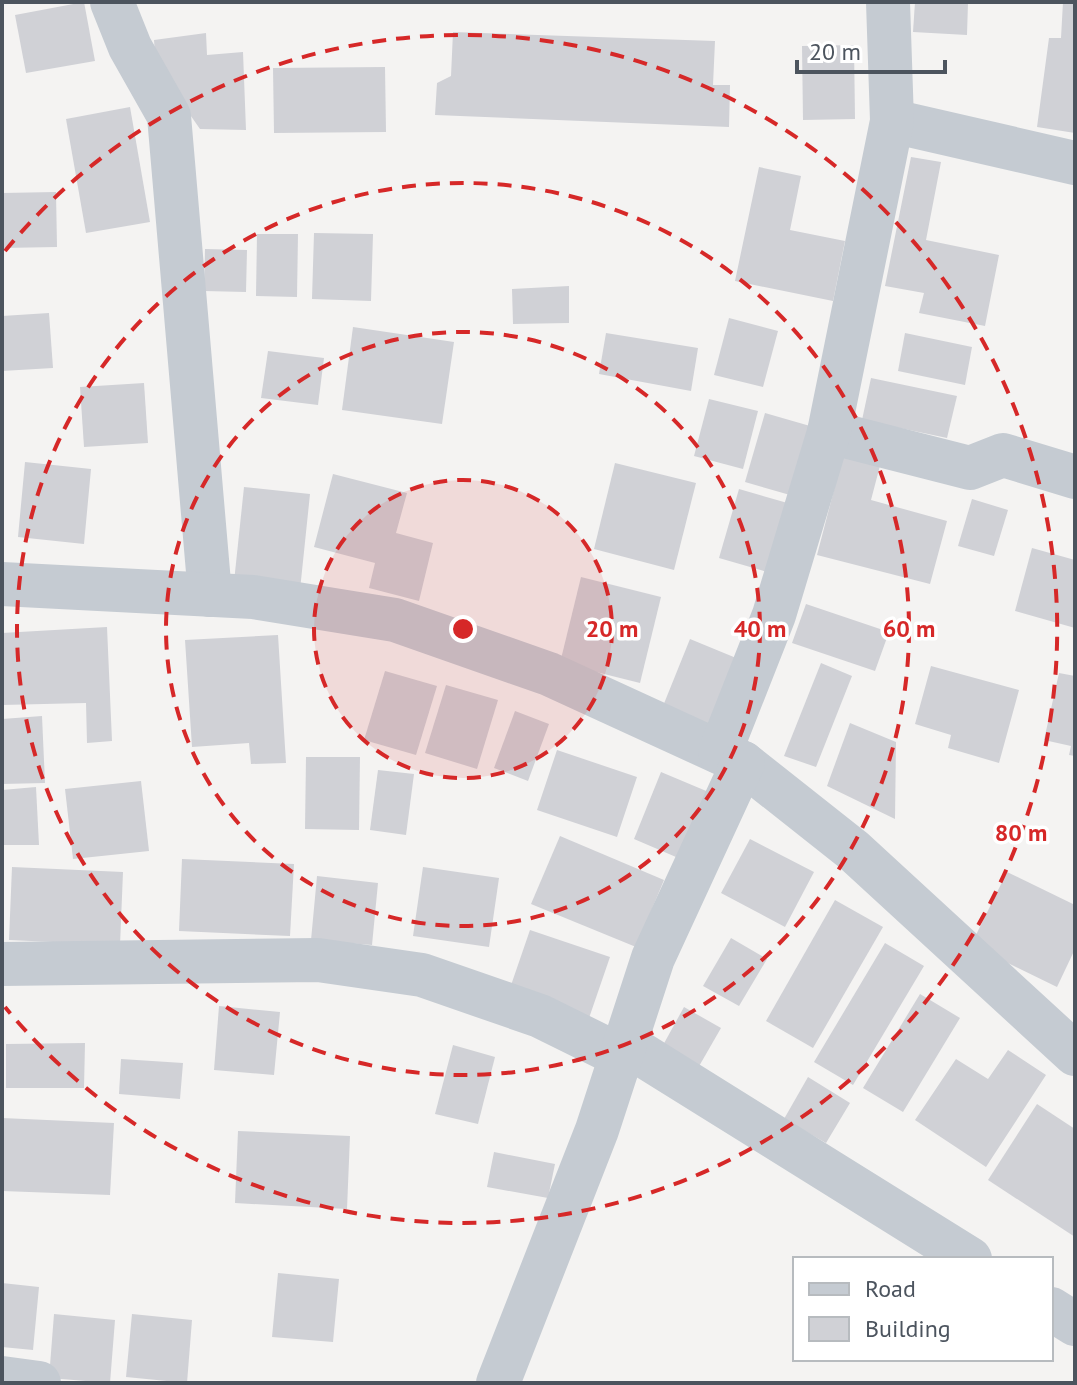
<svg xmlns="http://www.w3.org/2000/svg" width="1077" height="1385" font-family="'PT Sans',sans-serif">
  <rect width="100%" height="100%" fill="#f4f3f2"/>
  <!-- building -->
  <g fill="#d0d1d6">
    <path d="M84 2 95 61 26 73 15 15Z"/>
    <path d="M915 2H968L967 35 913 32Z"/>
    <path d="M1063 2H1075V133L1037 127 1049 38H1061Z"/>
    <path d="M453 32 715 41 713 85H730L729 127 435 115 437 83 451 76Z"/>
    <path d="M206 33 207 55 243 52 246 130 200 129 156 66 154 40Z"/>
    <path d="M854 45 855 119 803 120 802 46Z"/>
    <path d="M385 67 386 132 274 133 273 68Z"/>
    <path d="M130 107 150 222 86 233 66 119Z"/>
    <path d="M911 157 941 162 926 240 999 255 985 326 919 313 924 293 885 286Z"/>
    <path d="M759 167 801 176 790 230 845 241 833 301 735 281Z"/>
    <path d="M56 192 57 247 2 248V193Z"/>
    <path d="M314 233 373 234 371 301 312 299Z"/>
    <path d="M257 234H298L297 297 256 296Z"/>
    <path d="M205 249 247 250 246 292 204 291Z"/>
    <path d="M569 286V323L513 324 512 289Z"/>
    <path d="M49 313 53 368 2 371V316Z"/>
    <path d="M729 318 778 331 763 387 714 375Z"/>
    <path d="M353 327 454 342 442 424 342 410Z"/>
    <path d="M606 333 698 348 691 391 599 374Z"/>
    <path d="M905 333 972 347 965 385 898 371Z"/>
    <path d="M268 351 324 358 318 405 261 398Z"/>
    <path d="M871 378 957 396 947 438 862 420Z"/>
    <path d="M144 383 148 443 84 447 80 387Z"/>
    <path d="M709 399 758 411 743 469 694 456Z"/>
    <path d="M765 413 817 428 797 497 745 482Z"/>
    <path d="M845 448 882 458 871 500 947 521 930 584 817 555Z"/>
    <path d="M25 462 91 469 84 544 18 537Z"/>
    <path d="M615 463 696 483 674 570 594 549Z"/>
    <path d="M333 474 407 493 396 533 433 543 419 601 369 588 375 563 314 547Z"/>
    <path d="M244 487 310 494 300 590 234 582Z"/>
    <path d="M739 489 791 504 771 573 719 558Z"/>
    <path d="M972 499 1008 510 994 556 958 546Z"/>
    <path d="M1032 548 1075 560V628L1015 611Z"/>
    <path d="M581 577 661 597 640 683 560 663Z"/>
    <path d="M806 604 889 632 875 671 792 643Z"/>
    <path d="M107 627 112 741 87 743 86 703 2 705V633Z"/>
    <path d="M278 635 286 763 251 764 249 743 192 747 185 640Z"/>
    <path d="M690 639 741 660 713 726 663 706Z"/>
    <path d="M821 663 852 676 816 767 784 756Z"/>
    <path d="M931 666 1019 690 999 763 948 748 951 735 915 724Z"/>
    <path d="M385 671 437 686 416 755 364 740Z"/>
    <path d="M1059 673 1075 676V756L1069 755 1071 746 1044 740Z"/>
    <path d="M446 685 498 700 477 769 425 753Z"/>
    <path d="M515 711 549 724 528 781 494 768Z"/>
    <path d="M42 716 45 783 2 784V719Z"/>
    <path d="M850 723 896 742 895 819 827 786Z"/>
    <path d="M557 750 637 777 617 837 537 810Z"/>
    <path d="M306 757H360L359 830 305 829Z"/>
    <path d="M378 770 414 774 406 835 370 830Z"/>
    <path d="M661 772 711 793 683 860 634 839Z"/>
    <path d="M141 781 149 851 73 859 65 789Z"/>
    <path d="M36 787 39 845H2V790Z"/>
    <path d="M560 836 664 880 636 947 531 904Z"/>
    <path d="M750 839 814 872 785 927 721 893Z"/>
    <path d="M182 859 294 864 290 936 179 931Z"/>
    <path d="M12 867 123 872 120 945 9 940Z"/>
    <path d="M423 867 499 878 489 947 413 936Z"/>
    <path d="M1007 872 1075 905V949L1057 987 971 945Z"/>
    <path d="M317 876 378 883 372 945 311 940Z"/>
    <path d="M835 900 883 927 813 1048 766 1021Z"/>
    <path d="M530 930 610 957 589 1018 509 991Z"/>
    <path d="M731 938 767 959 739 1006 703 986Z"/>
    <path d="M885 943 924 966 853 1085 814 1062Z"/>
    <path d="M920 994 960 1018 903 1112 863 1088Z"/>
    <path d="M219 1006 280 1012 274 1075 214 1070Z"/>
    <path d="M684 1007 721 1028 698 1068 662 1047Z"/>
    <path d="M85 1043 84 1088H6V1044Z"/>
    <path d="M453 1045 495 1057 478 1124 435 1114Z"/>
    <path d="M1008 1050 1046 1075 986 1167 915 1120 956 1059 988 1079Z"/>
    <path d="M121 1059 183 1063 180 1099 119 1094Z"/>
    <path d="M808 1077 850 1103 826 1143 784 1119Z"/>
    <path d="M1037 1104 1075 1129V1237L988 1180Z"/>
    <path d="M2 1118 114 1123 110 1195 2 1191Z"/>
    <path d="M238 1131 350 1136 347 1209 235 1203Z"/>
    <path d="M494 1152 555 1164 548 1198 487 1187Z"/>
    <path d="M278 1273 339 1279 333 1342 272 1337Z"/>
    <path d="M2 1283 39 1287 33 1350 2 1347Z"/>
    <path d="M54 1314 115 1320 110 1383 49 1378Z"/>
    <path d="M132 1314 192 1320 187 1383 126 1377Z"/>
  </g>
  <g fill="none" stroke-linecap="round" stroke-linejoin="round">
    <!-- minor -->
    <g stroke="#c5cbd2" stroke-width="44">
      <path d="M112 2 130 47 169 116 210 595"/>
      <path d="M892 121 1075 163"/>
      <path d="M829 432 970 468 1003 455 1075 477"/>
      <path d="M2 584 253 597 395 620 549 674 743 763 853 850 1075 1054"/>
      <path d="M720 752 774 615 829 432 892 121 888 2"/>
      <path d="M2 964 318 960 422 975 540 1016 621 1056"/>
      <path d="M625 1044 970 1259"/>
      <path d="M1051 1309 1075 1324"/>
      <path d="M2 1378 39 1383"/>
      <path d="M498 1383 597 1130 653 958 743 763"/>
    </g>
  </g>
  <!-- distance rings -->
  <circle cx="463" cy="629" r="149" fill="#d62828" fill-opacity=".12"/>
  <g fill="none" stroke="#d62828" stroke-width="4" stroke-dasharray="14 10">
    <circle cx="463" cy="629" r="149"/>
    <circle cx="463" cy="629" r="297"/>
    <circle cx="463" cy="629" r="446"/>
    <path d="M5 251A594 594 0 1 1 5 1007"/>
  </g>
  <circle cx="463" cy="629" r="12" fill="#d62828" stroke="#fff" stroke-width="4"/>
  <g font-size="24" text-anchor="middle" font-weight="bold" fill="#d62828" stroke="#fff" stroke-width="7" stroke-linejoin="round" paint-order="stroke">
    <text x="612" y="637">20 m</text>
    <text x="760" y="637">40 m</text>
    <text x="909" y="637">60 m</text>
    <text x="1021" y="841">80 m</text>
  </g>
  <!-- border -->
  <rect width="1077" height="1385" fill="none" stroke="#4c545e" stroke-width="8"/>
  <!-- legend -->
  <rect x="793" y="1257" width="260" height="104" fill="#ffffff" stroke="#b7bbbf" stroke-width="2"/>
  <rect x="809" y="1283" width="40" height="12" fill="#c5cbd2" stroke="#b7bbbf" stroke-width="2"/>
  <text x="865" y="1297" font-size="24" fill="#4c545e">Road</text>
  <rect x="809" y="1317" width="40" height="24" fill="#d0d1d6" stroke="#b7bbbf" stroke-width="2"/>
  <text x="865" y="1337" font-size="24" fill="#4c545e">Building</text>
  <!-- scale -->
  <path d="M797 60v12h148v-12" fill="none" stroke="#4c545e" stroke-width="4"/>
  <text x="809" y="60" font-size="24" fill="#4c545e" stroke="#ffffff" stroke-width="6" paint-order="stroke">20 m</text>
</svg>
